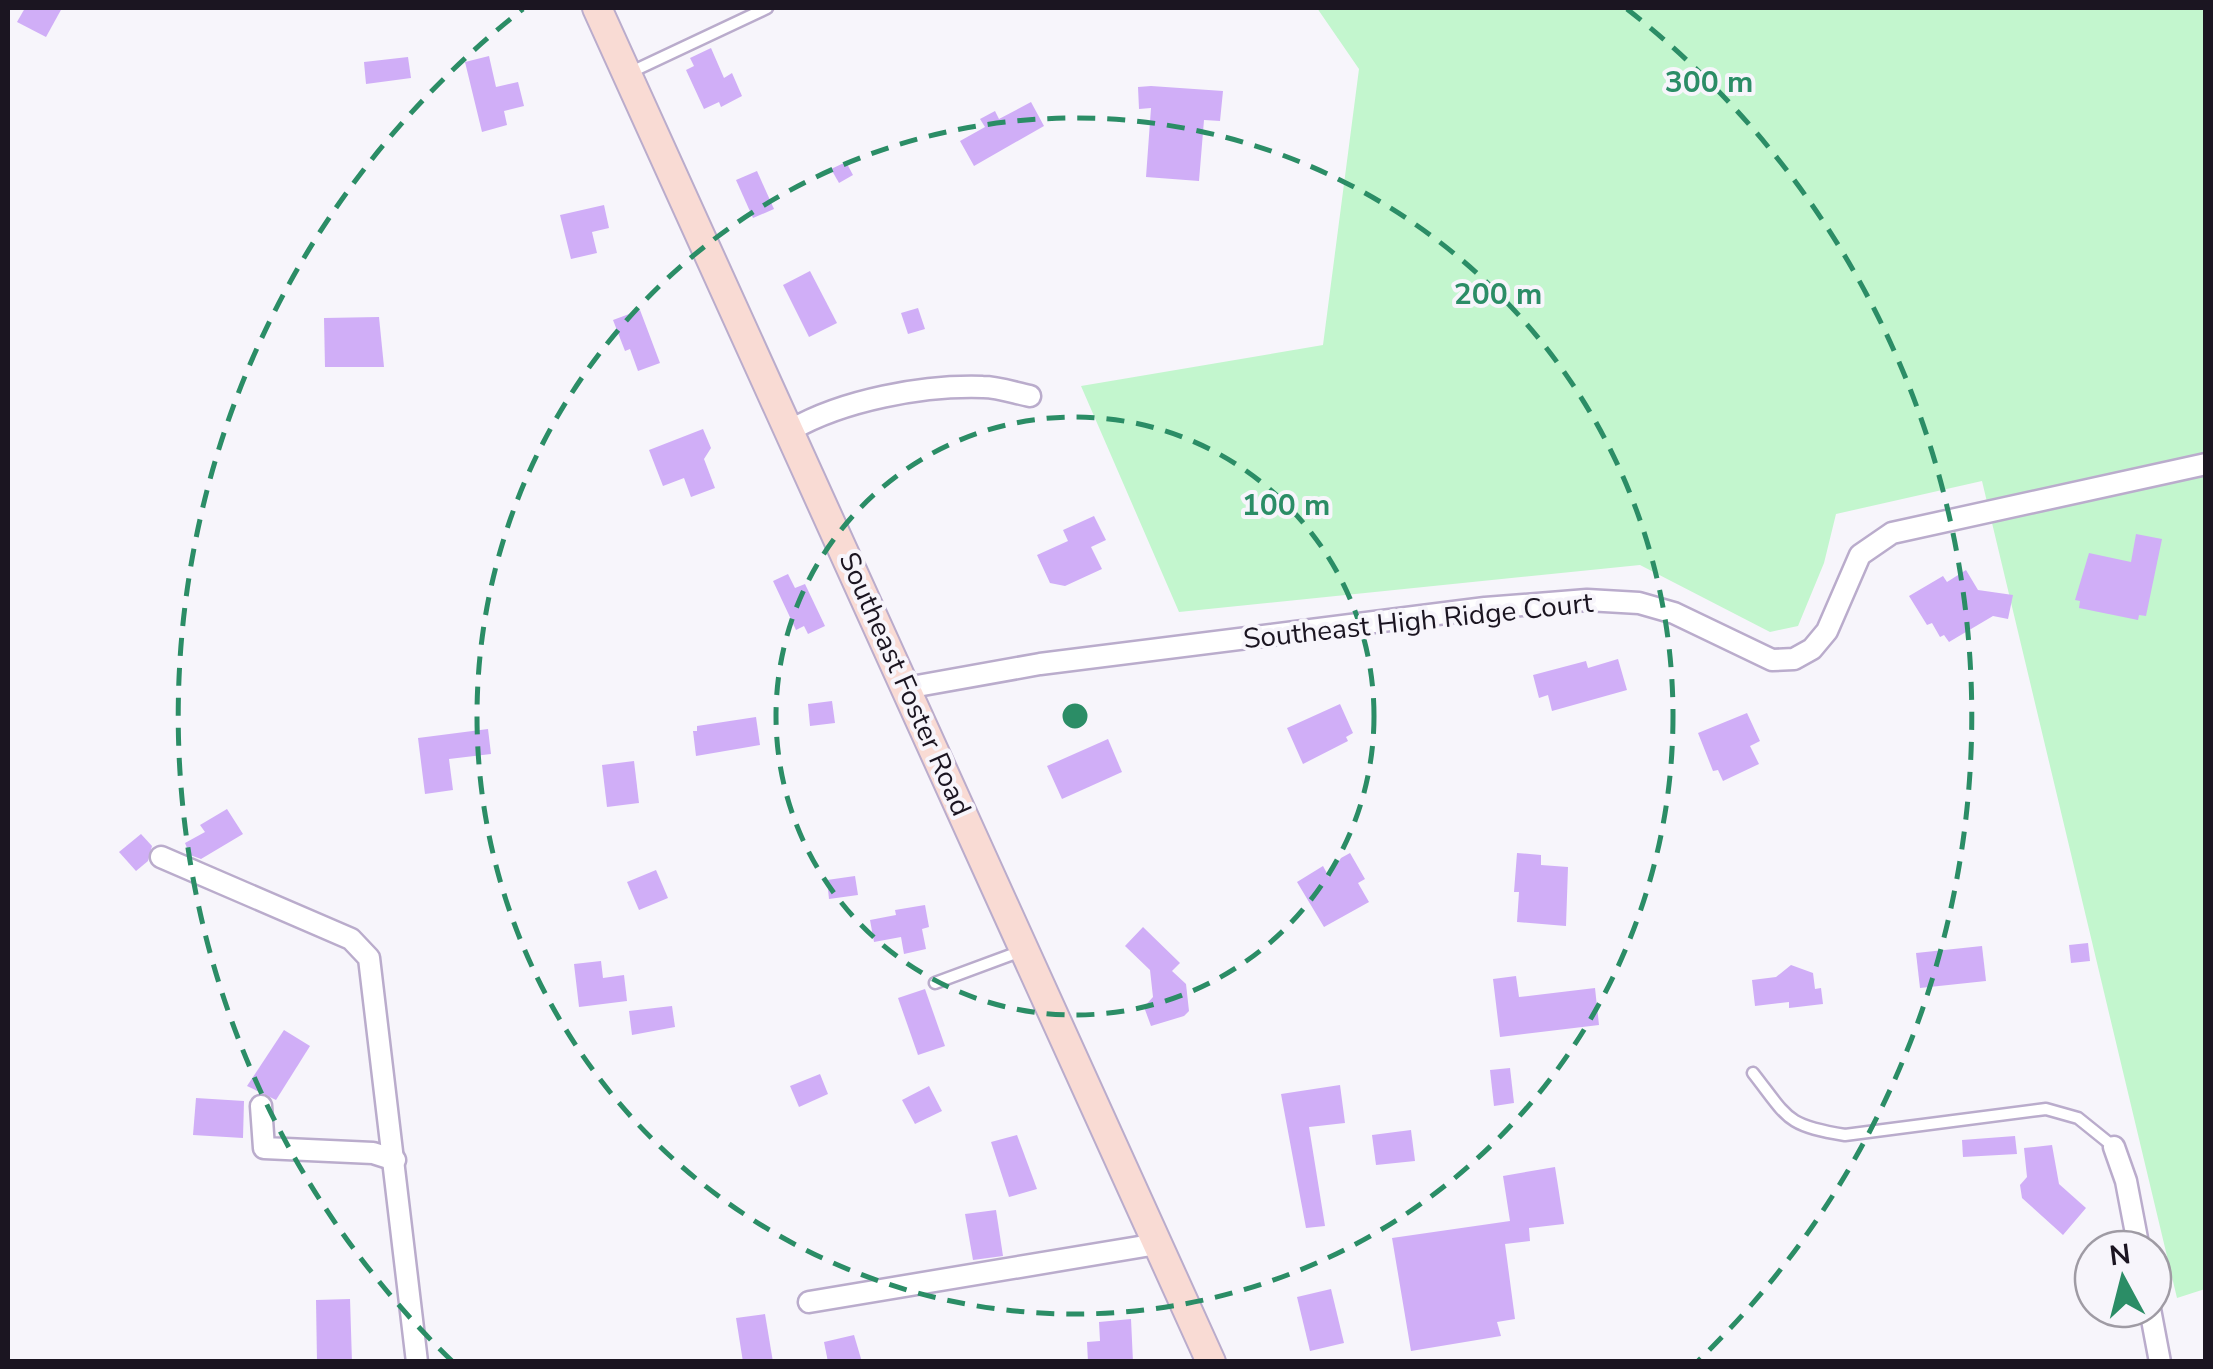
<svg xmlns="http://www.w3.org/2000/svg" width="2213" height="1369" font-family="'Nunito Sans',sans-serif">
  <rect width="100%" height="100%" fill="#f7f5fb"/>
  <!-- green -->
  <path fill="#c3f6ce" d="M1317 8H2205V1289L2177 1298 1982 481 1836 514 1824 563 1798 626 1770 632 1640 565 1179 612 1081 386 1323 345 1359 69Z"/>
  <!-- building -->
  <g fill="#d0aef7">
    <path d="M25 8H62L46 37 17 22Z"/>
    <path d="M711 48 724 78 732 73 742 96 721 107 719 102 704 109 686 70 694 66 690 58Z"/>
    <path d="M489 56 496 87 518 82 524 106 504 111 507 125 482 132 465 62Z"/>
    <path d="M408 57 411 78 366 84 364 62Z"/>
    <path d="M1151 86 1223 91 1220 121 1204 120 1199 181 1146 177 1151 108 1139 109 1138 87Z"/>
    <path d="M1031 102 1044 126 974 166 960 141 985 127 980 119 995 111 999 119Z"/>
    <path d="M846 162 853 175 839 183 831 169Z"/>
    <path d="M757 171 774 209 753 218 736 180Z"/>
    <path d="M604 205 609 228 592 232 597 253 571 259 560 215Z"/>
    <path d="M810 271 837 323 809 337 783 285Z"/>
    <path d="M918 308 925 329 908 334 901 313Z"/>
    <path d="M640 310 660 363 638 371 630 349 625 351 613 320Z"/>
    <path d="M379 317 384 367H325L324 318Z"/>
    <path d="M703 429 711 448 704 459 715 488 691 497 684 478 663 486 649 450Z"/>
    <path d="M1094 516 1106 540 1091 547 1102 569 1065 586 1050 583 1037 555 1068 541 1063 530Z"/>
    <path d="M2136 534 2162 539 2146 616 2139 615 2138 620 2079 608 2080 601 2075 600 2089 553 2131 562Z"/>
    <path d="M1966 570 1978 590 2013 595 2008 619 1993 616 1949 642 1944 635 1940 637 1932 623 1927 625 1909 596 1943 576 1947 582Z"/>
    <path d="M788 574 795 588 805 584 825 626 808 634 804 626 796 630 773 581Z"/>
    <path d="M1618 659 1627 690 1552 711 1548 695 1539 698 1533 675 1586 661 1588 668Z"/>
    <path d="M832 701 835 723 810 726 808 704Z"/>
    <path d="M1340 704 1353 733 1346 737 1348 741 1303 764 1287 728Z"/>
    <path d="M1747 713 1760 741 1750 746 1759 764 1723 781 1718 770 1713 771 1698 733Z"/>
    <path d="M756 717 760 745 696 756 693 731H697V726Z"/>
    <path d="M488 729 491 754 449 759 453 790 425 794 418 738Z"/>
    <path d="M1108 739 1122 772 1062 799 1047 766Z"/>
    <path d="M634 761 639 803 607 807 602 765Z"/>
    <path d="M227 809 243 834 201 859 190 855 185 843 205 832 200 825Z"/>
    <path d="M141 834 152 846 148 861 136 871 119 852Z"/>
    <path d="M1350 853 1365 879 1358 883 1369 902 1324 927 1297 882 1323 866 1329 877 1341 858Z"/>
    <path d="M1517 853 1541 855V865L1568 867 1566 926 1517 922 1519 892H1514Z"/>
    <path d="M656 870 668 898 639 910 627 882Z"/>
    <path d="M855 876 858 895 829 899 827 880Z"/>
    <path d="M925 905 929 927 922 929 926 949 904 954 901 937 874 942 870 920 896 915 895 910Z"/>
    <path d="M1143 927 1180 963 1172 971 1186 984 1189 1011 1184 1016 1151 1026 1144 1007 1153 997 1150 970 1125 946Z"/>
    <path d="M2088 943 2090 961 2071 963 2069 945Z"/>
    <path d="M1982 946 1986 981 1920 988 1916 953Z"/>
    <path d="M601 961 603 978 624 975 627 1001 579 1007 574 964Z"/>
    <path d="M1791 965 1813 973 1815 989 1821 988 1823 1004 1789 1008V1002L1755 1006 1752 980 1776 977Z"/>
    <path d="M1516 976 1519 997 1595 988 1599 1025 1500 1037 1493 979Z"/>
    <path d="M925 989 945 1046 918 1055 898 998Z"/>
    <path d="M672 1006 675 1027 632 1035 629 1011Z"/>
    <path d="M284 1030 310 1046 276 1100 247 1086Z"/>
    <path d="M1510 1068 1514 1103 1494 1106 1490 1070Z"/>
    <path d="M820 1074 828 1094 799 1107 790 1086Z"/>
    <path d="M1340 1085 1345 1123 1309 1127 1325 1226 1306 1228 1281 1094Z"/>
    <path d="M929 1086 942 1111 915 1124 902 1100Z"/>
    <path d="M196 1098 244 1101 243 1138 193 1135Z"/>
    <path d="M1411 1130 1415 1161 1376 1165 1372 1135Z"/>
    <path d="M1017 1135 1037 1189 1009 1197 991 1142Z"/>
    <path d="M2015 1136 2017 1154 1963 1157 1962 1140Z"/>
    <path d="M2052 1145 2059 1184 2086 1208 2063 1235 2022 1198 2020 1185 2027 1177 2024 1148Z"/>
    <path d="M1555 1167 1564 1224 1529 1228 1530 1241 1505 1244 1515 1319 1497 1322 1501 1336 1411 1351 1392 1238 1510 1221 1503 1176Z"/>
    <path d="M996 1210 1003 1256 973 1260 965 1214Z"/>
    <path d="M1331 1289 1344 1343 1310 1351 1297 1297Z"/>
    <path d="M350 1299 352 1362H317L316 1300Z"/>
    <path d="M765 1314 773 1362H743L736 1318Z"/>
    <path d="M1131 1319 1133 1362H1088L1087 1342 1100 1341 1099 1322Z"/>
    <path d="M854 1335 862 1362H828L824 1342Z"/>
  </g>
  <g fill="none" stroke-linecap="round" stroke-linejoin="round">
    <defs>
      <g id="service">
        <path d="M629 73 767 8"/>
        <path d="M935 983 1024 950"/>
        <path d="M1753 1073C1789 1119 1785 1125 1845 1135L2046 1109 2078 1118 2114 1147"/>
      </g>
      <g id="minor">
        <path d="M791 430C843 400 923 385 983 387 998 387 1015 393 1030 396"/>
        <path d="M906 688 1040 664 1485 608 1587 600 1639 603 1674 613 1772 660 1794 659 1812 649 1827 631 1860 555 1892 533 2206 464"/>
        <path d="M161 857 351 939 369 958 417 1362"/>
        <path d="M261 1106 264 1148 373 1153 395 1160"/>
        <path d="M2114 1147 2126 1181 2139 1249"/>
        <path d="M809 1302 1157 1244"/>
        <path d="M2150 1309 2160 1362"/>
      </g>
      <path id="secondary" d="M597 8 1211 1362"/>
    </defs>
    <!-- service casing -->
    <use href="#service" stroke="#baaccc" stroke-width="15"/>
    <!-- minor casing -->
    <use href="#minor" stroke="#baaccc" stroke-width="25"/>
    <!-- secondary casing -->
    <use href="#secondary" stroke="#baaccc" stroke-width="32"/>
    <!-- service -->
    <use href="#service" stroke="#fff" stroke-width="10"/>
    <!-- minor -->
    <use href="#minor" stroke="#fff" stroke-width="20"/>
    <!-- secondary -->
    <use href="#secondary" stroke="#f9dbd4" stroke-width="28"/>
  </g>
  <!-- distance rings -->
  <g fill="none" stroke="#2b8d66" stroke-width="5" stroke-dasharray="18 12">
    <circle cx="1075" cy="716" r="299"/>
    <circle cx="1075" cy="716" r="598"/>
    <path d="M452 1361A897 897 0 0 1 523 9M1627 9A897 897 0 0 1 1698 1361"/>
  </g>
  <g text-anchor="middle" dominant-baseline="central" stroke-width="8" stroke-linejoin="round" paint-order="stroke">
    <!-- street labels -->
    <g font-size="28" fill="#1b1521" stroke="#f7f5fb">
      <text transform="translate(1418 621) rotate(-6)">Southeast High Ridge Court</text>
      <text transform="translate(905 684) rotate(66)">Southeast Foster Road</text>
    </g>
  </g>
  <circle cx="1075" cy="716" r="15" fill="#2b8d66" stroke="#f7f5fb" stroke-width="5"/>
  <g font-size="30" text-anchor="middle" font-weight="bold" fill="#2b8d66" stroke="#f7f5fb" stroke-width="8" stroke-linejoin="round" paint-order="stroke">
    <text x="1709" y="92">300 m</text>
    <text x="1498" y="304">200 m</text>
    <text x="1286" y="515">100 m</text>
  </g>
  <!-- border -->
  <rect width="2213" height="1369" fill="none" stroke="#1b1521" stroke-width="20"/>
  <!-- north arrow -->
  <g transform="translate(2123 1279) rotate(353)"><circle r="48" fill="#f7f5fb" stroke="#9f9ba4" stroke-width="2.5"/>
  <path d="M0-8L18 38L0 25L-18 38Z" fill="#2b8d66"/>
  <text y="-15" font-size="28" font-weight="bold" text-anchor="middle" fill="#1b1521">N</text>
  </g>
</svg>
